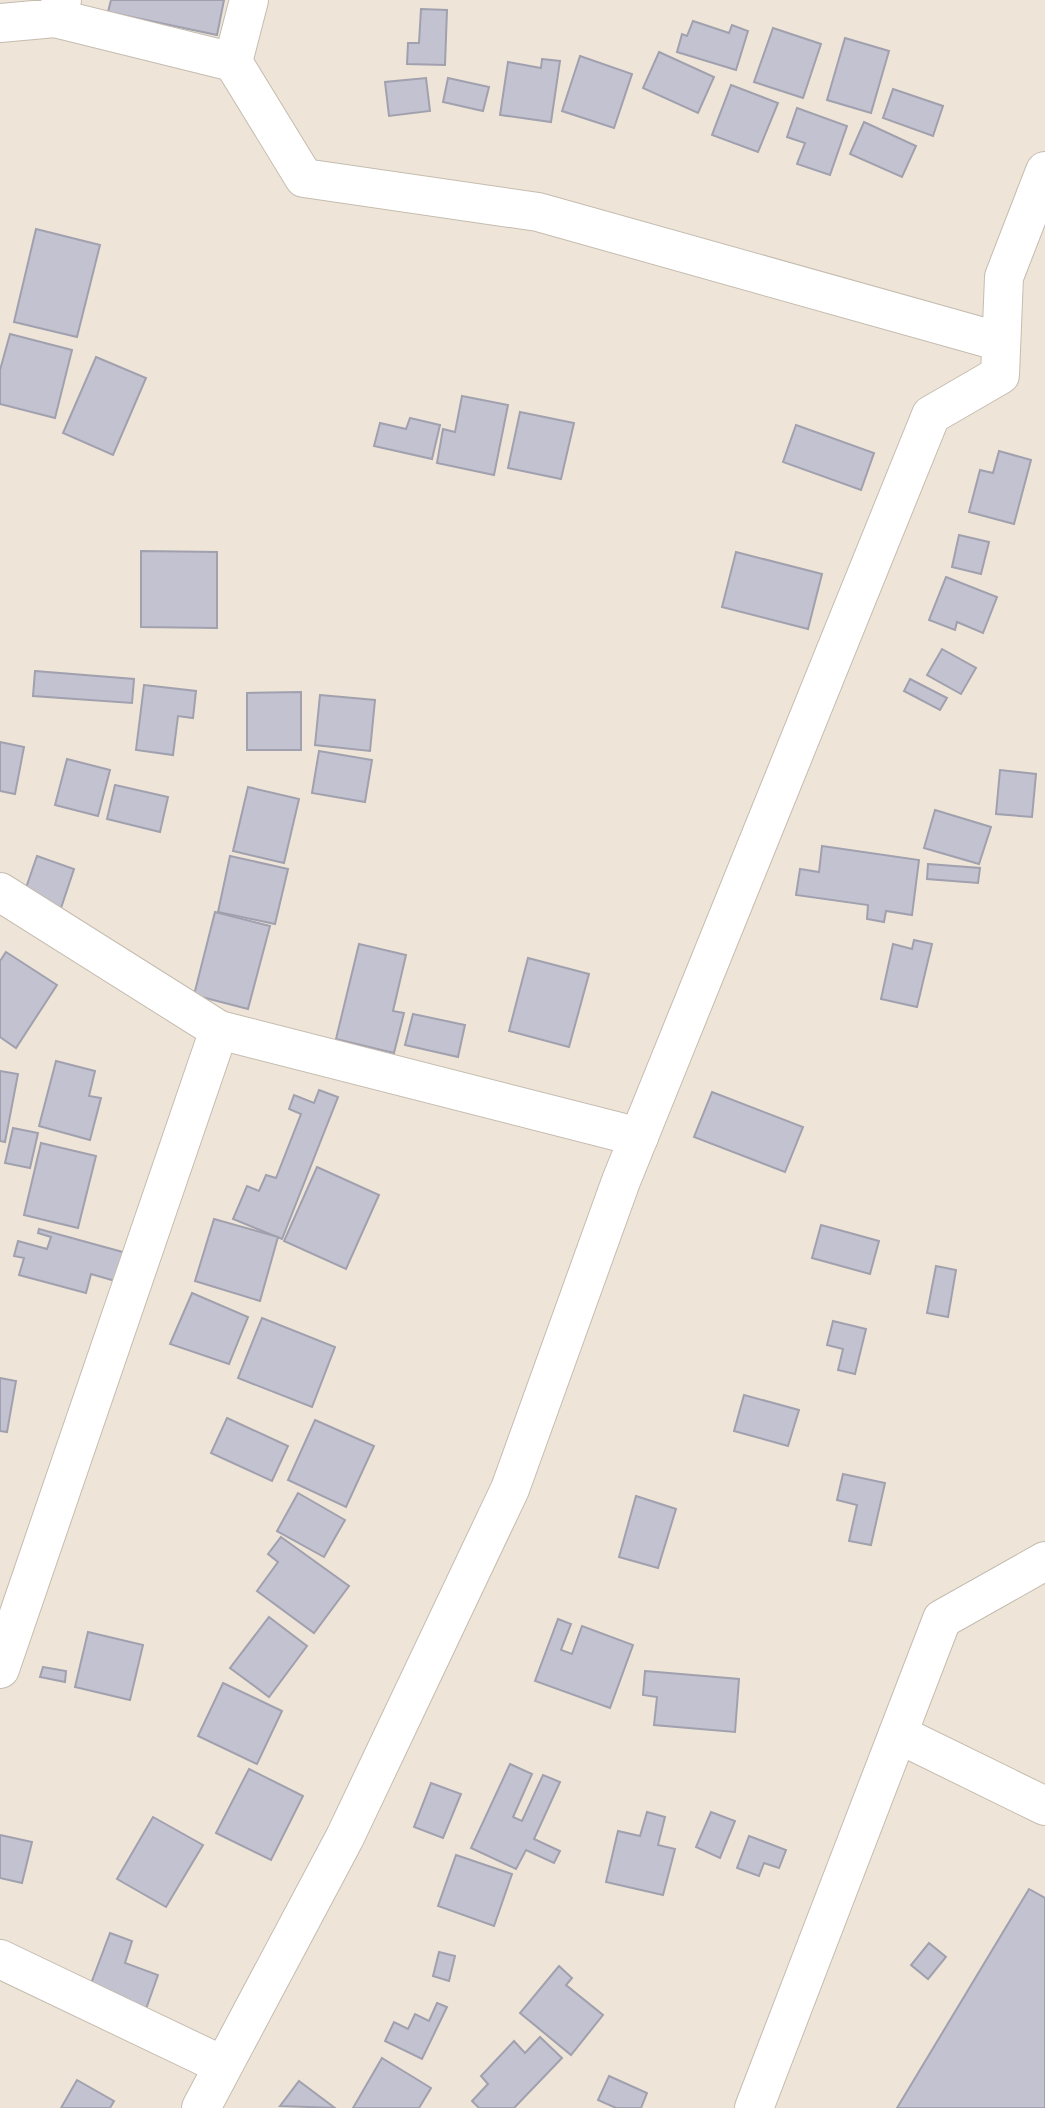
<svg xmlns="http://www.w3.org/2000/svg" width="1045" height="2108" font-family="'Public Sans',sans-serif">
  <rect width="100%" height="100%" fill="#eee5d8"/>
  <!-- building -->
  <g fill="#c2c2d1" stroke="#a0a0ae" stroke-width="2">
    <path d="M111 0H224L217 35 108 12Z"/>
    <path d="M421 9 447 10 445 65 407 64 408 43H419Z"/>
    <path d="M693 21 729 33 732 25 748 31 736 70 677 52 682 34 687 36Z"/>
    <path d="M773 28 821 44 803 98 754 82Z"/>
    <path d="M845 38 889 51 871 113 827 100Z"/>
    <path d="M659 52 714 77 698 113 643 88Z"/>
    <path d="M580 56 632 74 614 128 562 111Z"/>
    <path d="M542 59 560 61 551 122 500 115 508 62 541 68Z"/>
    <path d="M426 78 430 111 389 116 385 82Z"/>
    <path d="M448 78 489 87 483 111 443 102Z"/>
    <path d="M731 85 778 103 758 152 712 135Z"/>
    <path d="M893 89 943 106 933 136 883 118Z"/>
    <path d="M797 108 847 126 830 175 797 164 805 143 787 137Z"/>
    <path d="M864 122 916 146 902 177 850 154Z"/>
    <path d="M36 229 100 245 77 337 14 322Z"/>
    <path d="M10 334 72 350 55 418 0 404V370Z"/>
    <path d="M96 357 146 378 113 455 63 433Z"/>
    <path d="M462 396 508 405 494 475 437 463 443 429 455 432Z"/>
    <path d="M520 412 574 423 561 479 508 468Z"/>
    <path d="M410 418 440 425 432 459 374 446 380 423 406 429Z"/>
    <path d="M796 425 874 453 861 490 783 462Z"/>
    <path d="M999 451 1031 460 1014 524 969 512 980 470 993 473Z"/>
    <path d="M959 535 989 542 981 574 952 567Z"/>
    <path d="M141 551 217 552V628L141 627Z"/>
    <path d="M736 552 822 574 808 629 722 607Z"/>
    <path d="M946 577 997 597 983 633 957 622 955 630 929 620Z"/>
    <path d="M942 649 976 668 961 694 927 675Z"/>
    <path d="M35 671 134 679 132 703 33 696Z"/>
    <path d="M910 679 947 698 940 710 904 691Z"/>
    <path d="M144 685 196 691 193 718 178 716 173 755 136 750Z"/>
    <path d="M301 692V750H247V693Z"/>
    <path d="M320 695 375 700 370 751 315 745Z"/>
    <path d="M0 742 24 747 15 794 0 791Z"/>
    <path d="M319 751 372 760 365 802 312 793Z"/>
    <path d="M67 759 110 770 98 816 55 805Z"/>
    <path d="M1000 770 1036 774 1032 817 996 814Z"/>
    <path d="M115 785 168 797 160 832 107 819Z"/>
    <path d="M248 787 299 799 284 863 233 851Z"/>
    <path d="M935 810 991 827 979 864 924 848Z"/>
    <path d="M822 846 919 860 912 915 886 911 884 922 867 919 868 905 796 895 800 869 819 872Z"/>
    <path d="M37 856 74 869 57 920 19 908Z"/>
    <path d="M230 856 288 869 275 924 218 912Z"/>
    <path d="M928 864 980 868 978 883 927 879Z"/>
    <path d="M215 912 270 926 248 1009 194 995Z"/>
    <path d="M914 940 932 944 917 1007 881 999 893 944 912 949Z"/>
    <path d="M359 944 406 955 393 1011 404 1013 394 1053 336 1039Z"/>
    <path d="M6 952 57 985 16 1048 0 1037V961Z"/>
    <path d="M528 958 589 974 569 1047 509 1031Z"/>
    <path d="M413 1014 465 1025 458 1057 405 1045Z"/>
    <path d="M56 1061 95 1071 89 1096 101 1098 90 1140 39 1126Z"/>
    <path d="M0 1071 18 1074 5 1142 0 1141Z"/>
    <path d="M319 1090 338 1097 282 1239 233 1219 247 1186 259 1191 266 1175 276 1178 301 1114 289 1109 294 1095 314 1103Z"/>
    <path d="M712 1092 803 1127 785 1172 694 1137Z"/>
    <path d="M13 1128 38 1133 30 1168 5 1163Z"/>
    <path d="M41 1143 96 1156 78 1228 24 1215Z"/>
    <path d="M317 1167 379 1195 346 1269 284 1241Z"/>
    <path d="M214 1219 278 1237 260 1301 195 1281Z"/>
    <path d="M821 1225 879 1241 870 1274 812 1258Z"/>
    <path d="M39 1229 130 1254 122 1283 91 1274 86 1293 19 1275 24 1258 14 1256 18 1241 47 1249 51 1237 38 1233Z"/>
    <path d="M936 1266 956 1270 948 1317 927 1313Z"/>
    <path d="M192 1293 248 1317 229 1364 170 1344Z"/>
    <path d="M262 1318 335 1347 312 1407 238 1378Z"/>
    <path d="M833 1321 866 1329 855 1374 838 1370 843 1349 827 1345Z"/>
    <path d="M0 1378 16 1381 7 1432 0 1431Z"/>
    <path d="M744 1395 799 1410 788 1446 734 1431Z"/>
    <path d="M227 1418 288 1446 272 1481 211 1453Z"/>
    <path d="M315 1420 374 1446 346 1507 288 1480Z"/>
    <path d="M843 1474 885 1483 871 1545 849 1541 857 1505 837 1500Z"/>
    <path d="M298 1493 345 1520 324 1557 277 1531Z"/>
    <path d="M636 1496 676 1509 658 1568 619 1557Z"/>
    <path d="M281 1537 349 1586 314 1633 257 1591 278 1562 268 1554Z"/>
    <path d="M269 1617 307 1646 269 1697 230 1668Z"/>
    <path d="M558 1619 571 1624 561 1650 572 1654 582 1626 633 1645 610 1708 535 1681Z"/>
    <path d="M88 1632 143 1645 130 1700 75 1687Z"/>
    <path d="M43 1667 66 1671 65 1682 40 1677Z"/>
    <path d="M645 1671 739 1679 735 1732 654 1725 657 1697 643 1695Z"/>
    <path d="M223 1683 282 1711 257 1764 198 1736Z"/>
    <path d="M510 1764 532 1774 513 1817 522 1821 543 1775 560 1782 534 1839 560 1851 554 1863 526 1850 516 1869 471 1848Z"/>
    <path d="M249 1769 303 1796 271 1860 216 1833Z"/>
    <path d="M431 1783 461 1794 443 1838 414 1827Z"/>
    <path d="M647 1812 665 1817 658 1845 675 1849 663 1895 606 1882 618 1831 640 1836Z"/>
    <path d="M711 1812 735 1821 720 1858 696 1847Z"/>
    <path d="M153 1817 203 1845 166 1907 117 1879Z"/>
    <path d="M0 1835 32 1842 22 1883 0 1878Z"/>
    <path d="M749 1836 786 1850 779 1868 764 1863 759 1876 737 1868Z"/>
    <path d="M456 1855 512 1874 494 1926 438 1906Z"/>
    <path d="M1029 1889 1045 1898V2108H897Z"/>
    <path d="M110 1933 132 1941 125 1963 158 1975 146 2009 89 1989Z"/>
    <path d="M929 1943 946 1957 928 1979 911 1965Z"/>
    <path d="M439 1952 455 1956 449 1981 433 1976Z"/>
    <path d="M559 1966 572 1978 566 1985 603 2015 571 2055 520 2013Z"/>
    <path d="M437 2003 447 2007 422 2059 385 2041 394 2022 408 2029 415 2014 429 2021Z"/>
    <path d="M540 2037 562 2058 514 2108H479L472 2101 488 2084 481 2076 514 2041 525 2053Z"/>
    <path d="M382 2058 431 2088 419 2108H353Z"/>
    <path d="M609 2076 647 2093 641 2108H616L598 2100Z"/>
    <path d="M77 2080 114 2101 110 2108H61Z"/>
    <path d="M299 2081 335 2108 280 2106Z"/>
  </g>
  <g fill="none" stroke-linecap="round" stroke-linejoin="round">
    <defs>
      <g id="minor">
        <path d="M55 18 233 62 304 178 538 212 1001 342"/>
        <path d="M0 23 55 18 62 0"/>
        <path d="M233 62 249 0"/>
        <path d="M0 892 219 1030 0 1669"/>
        <path d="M219 1030 639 1137"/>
        <path d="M898 1734 1045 1806"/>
        <path d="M0 1959 222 2065"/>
        <path d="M201 2108 345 1837 510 1489 621 1181 931 415 1000 375 1004 277 1045 171"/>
        <path d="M754 2108 942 1619 1045 1561"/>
      </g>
    </defs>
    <!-- minor casing -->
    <use href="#minor" stroke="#c5bcb0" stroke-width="40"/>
    <!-- minor -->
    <use href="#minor" stroke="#fff" stroke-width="38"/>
  </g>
</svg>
